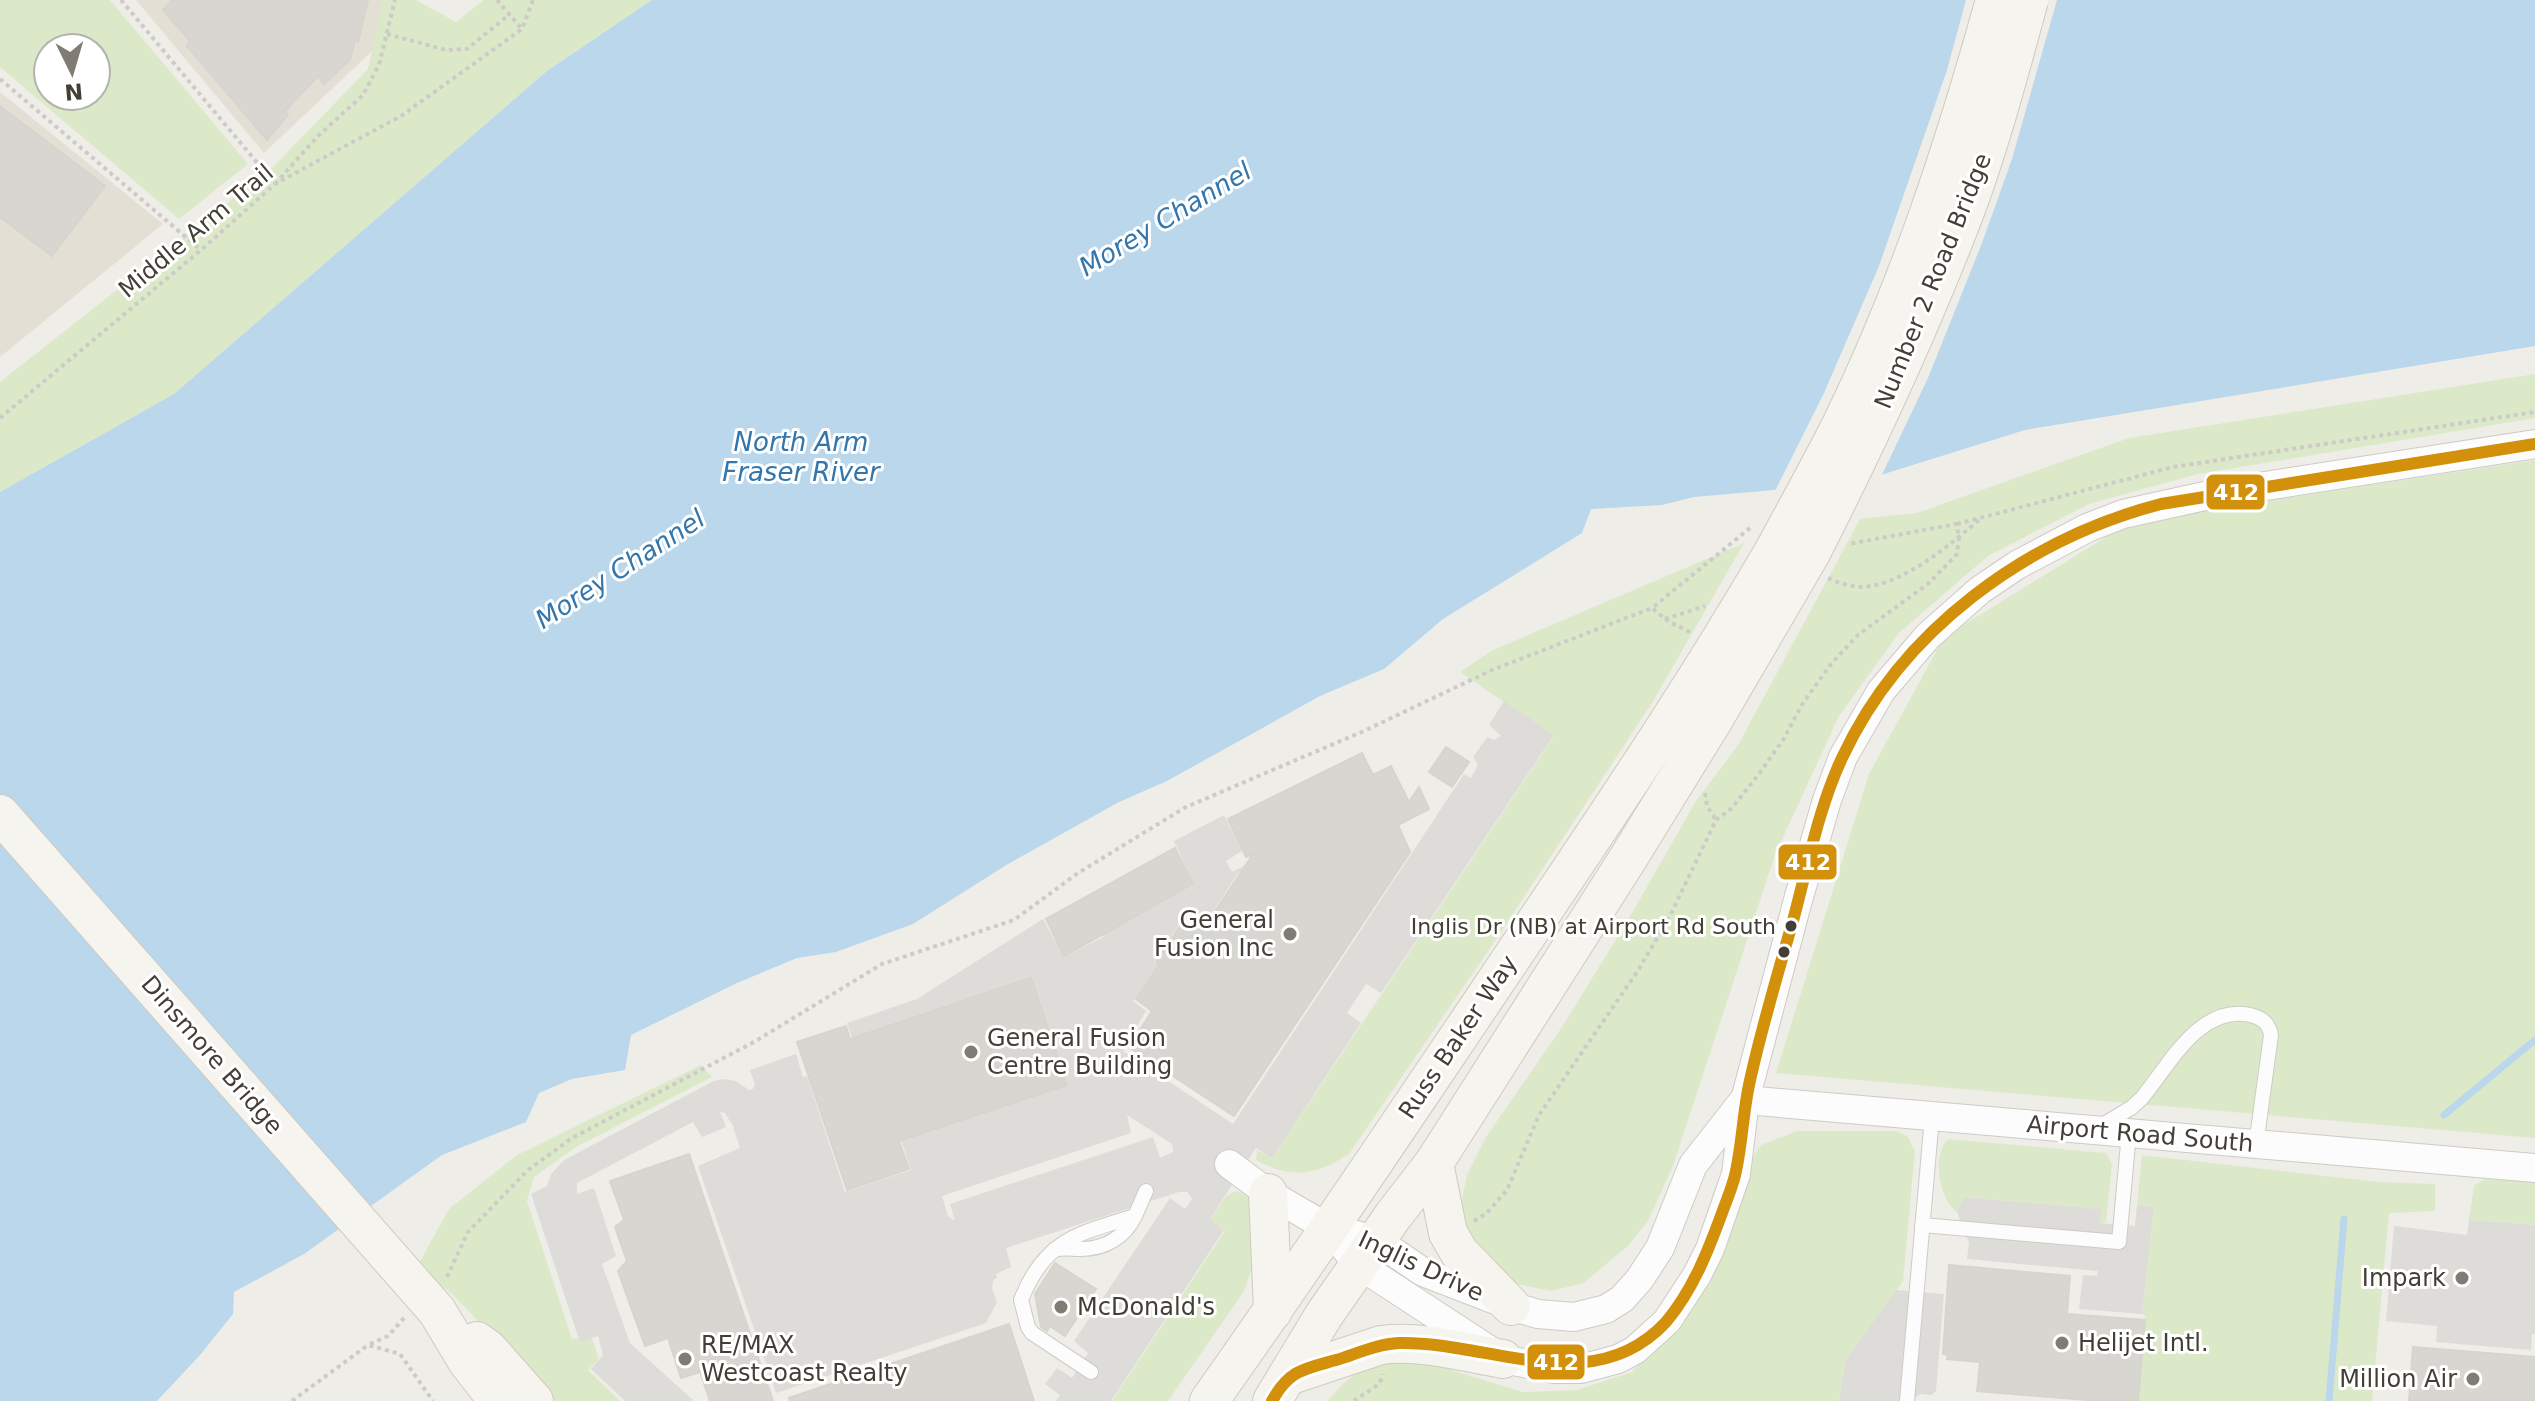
<svg xmlns="http://www.w3.org/2000/svg" width="2535" height="1401" font-family="'DejaVu Sans',sans-serif">
  <rect width="100%" height="100%" fill="#efede8"/>
  <!-- residential -->
  <g fill="#e3dfd5">
    <path d="M136 0H402L388 36 264 153Z"/>
    <path d="M0 92 163 224 0 357Z"/>
  </g>
  <!-- green -->
  <g fill="#dce9c9" fill-rule="evenodd">
    <path d="M0 0H110L248 164 179 219 0 67ZM48 48H96V96H48Z"/>
    <path d="M383 0H416L456 22 484 0H652L547 71 174 394 0 492V382L274 166 368 69Z"/>
    <path d="M2535 374V418L2198 474 2089 504 1988 556 1899 633 1839 716 1775 855 1673 1166 1648 1221 1629 1245 1584 1283 1551 1291 1516 1284 1479 1255 1459 1213 1467 1175 1486 1137 1564 1024 1632 913 1696 801 1738 745 1860 519 1917 513 2129 438Z"/>
    <path d="M2535 460V1138L1776 1073 1869 774 1944 637 2132 521Z"/>
    <path d="M1744 543 1652 703 1499 935 1349 1154C1315 1176 1291 1179 1256 1160L1257 1150 1272 1158 1554 736 1460 672 1493 650Z"/>
    <path d="M701 1065 712 1077 576 1147 534 1177 527 1201 572 1339 591 1335 599 1359 588 1370 620 1401H555L452 1294 435 1280 420 1261 449 1209 517 1155Z"/>
    <path d="M1797 1131H1896L1908 1137 1915 1151 1903 1281 1845 1361 1839 1401H1327L1348 1379 1369 1365 1401 1362 1435 1365 1523 1392 1577 1390 1632 1372 1696 1301 1744 1170 1761 1145Z"/>
    <path d="M1948 1139 2106 1153 2112 1164 2106 1222 2099 1223 2100 1209 1965 1197 1957 1212C1938 1199 1932 1154 1948 1139Z"/>
    <path d="M2142 1155 2378 1182 2435 1184V1211L2389 1213 2372 1401H2138L2145 1315 2142 1314 2154 1208 2137 1205Z"/>
    <path d="M2485 1179 2535 1182V1225L2469 1220 2474 1186Z"/>
    <path d="M1237 1191 1248 1196 1257 1214 1256 1257 1244 1291 1168 1401H1112L1225 1231 1210 1219 1227 1195Z"/>
  </g>
  <!-- parking -->
  <g fill="#dedcd8" fill-rule="evenodd">
    <path d="M1504 701 1554 735 1381 993 1366 984 1347 1013 1361 1023 1272 1158 1256 1148 1210 1219 1224 1230 1111 1401H1056L1060 1395 1045 1384 1057 1368 1072 1378 1088 1353 1074 1341 1170 1198 1185 1209 1192 1199 1188 1192H1179L1006 1248 1011 1267 996 1274 997 1278 993 1280 992 1288 997 1302 986 1323 776 1393 698 1166 740 1148 733 1126 725 1113 720 1112 726 1127 702 1137 693 1122 577 1183V1194L594 1188 616 1256 602 1264 630 1343 694 1401H625L591 1369 603 1355 598 1336 580 1342 531 1194 547 1186 551 1174 564 1160 714 1081 724 1079 736 1081 749 1090 753 1089 755 1084 750 1070 796 1054 803 1077 807 1076 845 1192 911 1170 900 1137 887 1140 847 1023 917 999 1043 919 1064 957 1103 937 1102 935 1194 885 1174 841 1224 815 1242 851 1226 861 1232 872 1248 864 1249 867 1238 873 1213 912 1229 925 1206 933 1188 920 1182 927 1179 925 1154 962 1158 965 1133 1001 1146 1011 1123 1051 1233 1124 1464 774 1471 778 1478 765 1473 757 1487 737 1494 740 1501 736 1489 725ZM1127 1115 1172 1144 1173 1152 1160 1158 1153 1137 950 1204 955 1221 948 1216 942 1196 1131 1133Z"/>
    <path d="M1964 1197 2101 1209 2100 1223 2135 1226 2137 1205 2154 1207 2142 1314 2079 1309 2083 1275 2097 1276 2098 1271 1967 1259 1969 1243 1957 1212Z"/>
    <path d="M2469 1220 2535 1225V1334H2532L2531 1350 2436 1342 2437 1326 2386 1321 2394 1226 2467 1235Z"/>
    <path d="M1896 1290 1944 1294 1936 1391 1931 1395 1920 1394 1910 1401H1839L1845 1361Z"/>
  </g>
  <!-- water -->
  <path fill="#bad7ec" d="M652 0H2535V346L2025 430 1855 483 1694 497 1662 505 1591 509 1582 533 1443 619 1384 669 1320 696 1167 781 1119 802 1008 864 913 924 836 952 797 958 737 983 631 1035 625 1070 572 1079 539 1093 526 1122 442 1155 304 1254 234 1292 233 1314 200 1355 157 1401H0V492L174 394 547 71Z"/>
  <!-- pier -->
  <path fill="#efede8" d="M1966 0H2057L2012 159 1982 243 1928 378 1880 479 1855 487 1773 495 1824 393 1879 266 1947 70Z"/>
  <g fill="none" stroke-linecap="round" stroke-linejoin="round">
    <!-- stream -->
    <g stroke="#bad7ec" stroke-width="7">
      <path d="M2444 1115 2535 1040"/>
      <path d="M2329 1401 2344 1219"/>
    </g>
  </g>
  <!-- building -->
  <g fill="#d8d6d1" stroke="#d7d4ce" stroke-width="2">
    <path d="M172 0H368L358 42 355 40 350 60 324 84 318 76 285 111 288 115 267 140 187 46 190 41 163 10Z"/>
    <path d="M0 106 105 186 52 256 0 217Z"/>
    <path d="M1446 747 1469 762 1452 787 1429 772Z"/>
    <path d="M1362 753 1373 775 1391 766 1409 802 1419 787 1429 809 1398 825 1410 852 1234 1116 1129 1047 1152 1011 1136 999 1159 965 1156 962 1185 919 1202 931 1253 854 1246 857 1228 819Z"/>
    <path d="M1175 848 1193 884 1064 956 1046 919Z"/>
    <path d="M1031 978 1067 1085 899 1141 909 1169 847 1190 797 1042 846 1026 850 1039Z"/>
    <path d="M689 1154 773 1401H710L700 1372 681 1378 668 1338 645 1346 618 1271 627 1261 615 1227 624 1220 610 1181Z"/>
    <path d="M1055 1263 1096 1289 1065 1336 1050 1326 1047 1331 1041 1327 1035 1294Z"/>
    <path d="M1949 1265 2070 1276 2067 1314 2145 1320 2138 1401H2100L1977 1391 1980 1362 1947 1359 1948 1355 1943 1354Z"/>
    <path d="M1009 1324 1034 1401H790L789 1398Z"/>
    <path d="M2413 1347 2535 1357V1401H2409Z"/>
  </g>
  <g fill="none" stroke-linecap="round" stroke-linejoin="round">
    <defs>
      <g id="service">
        <path d="M2099 1127 2131 1108 2141 1099C2169 1066 2199 1004 2250 1015 2262 1018 2269 1023 2271 1035L2256 1145"/>
        <path d="M1922 1225 2119 1242 2129 1133"/>
        <path d="M1054 1250C1064 1247 1071 1249 1081 1249 1105 1249 1125 1237 1135 1216"/>
        <path d="M1091 1372 1032 1333 1028 1327 1021 1300C1045 1239 1078 1234 1135 1216L1146 1191"/>
        <path d="M1907 1401 1932 1117"/>
      </g>
      <g id="minor">
        <path d="M1745 1100 2535 1168"/>
        <path d="M1229 1164 1268 1193 1328 1228 1376 1240 1423 1272 1511 1306 1538 1314 1574 1317 1606 1309 1622 1299 1639 1280 1660 1248 1693 1165 1744 1100"/>
        <path d="M1328 1228 1359 1265 1503 1359 1554 1369H1581L1618 1359 1635 1350 1667 1321 1697 1275 1710 1249 1736 1174 1745 1100 1798 900 1827 800 1843 757 1881 691 1928 636 1980 590 2017 565 2087 528 2123 514 2214 494 2535 444"/>
      </g>
      <g id="secondary">
        <path d="M0 814 437 1311 467 1361 498 1401"/>
        <path d="M1434 1163 1448 1233 1459 1252 1511 1306"/>
        <path d="M1268 1193 1273 1311"/>
        <path d="M477 1341 488 1349 534 1401"/>
        <path d="M1288 1376 1381 1345C1422 1340 1463 1352 1503 1359"/>
        <path d="M1209 1401C1305 1266 1397 1128 1490 990 1588 844 1688 699 1776 547"/>
        <path d="M1272 1401 1324 1315 1393 1216 1434 1163 1627 860 1714 719 1811 553"/>
      </g>
    </defs>
    <!-- service casing -->
    <use href="#service" stroke="#cdcbc6" stroke-width="16"/>
    <!-- minor casing -->
    <use href="#minor" stroke="#cdcbc6" stroke-width="30"/>
    <!-- secondary casing -->
    <use href="#secondary" stroke="#cecac0" stroke-width="40"/>
    <!-- path -->
    <g stroke="#cdcbc7" stroke-width="4" stroke-dasharray="4 4" stroke-linecap="butt">
      <path d="M121 0 275 184 318 136 363 95 379 65 395 0"/>
      <path d="M497 0 522 29"/>
      <path d="M387 34 446 50 467 49 510 14"/>
      <path d="M0 79 201 250"/>
      <path d="M0 418 201 250 275 184 401 116 522 29 533 0"/>
      <path d="M1957 524 2173 467 2535 412"/>
      <path d="M1828 578C1841 584 1856 589 1871 586 1908 580 1953 543 1981 518"/>
      <path d="M1665 619 1705 606"/>
      <path d="M1690 632 1669 622 1652 608 1750 528"/>
      <path d="M1705 793 1707 806 1716 820"/>
      <path d="M1474 1221 1486 1214 1507 1190 1539 1115 1639 969 1670 916 1716 820 1732 808 1758 775 1783 740 1803 703 1831 664 1858 635 1929 583 1957 554 1959 537 1956 524 1849 544"/>
      <path d="M447 1277 468 1232 528 1170 572 1138 754 1042 882 964 1014 920 1078 873 1186 807 1364 731 1492 670 1652 608"/>
      <path d="M370 1344 388 1336 404 1318"/>
      <path d="M292 1401 368 1345 400 1354 433 1401"/>
      <path d="M1354 1401C1364 1392 1381 1388 1383 1374"/>
    </g>
    <!-- service -->
    <use href="#service" stroke="#fdfcfc" stroke-width="14"/>
    <!-- minor -->
    <use href="#minor" stroke="#fdfcfc" stroke-width="28"/>
    <!-- secondary -->
    <use href="#secondary" stroke="#f6f4ee" stroke-width="38"/>
    <defs>
      <g id="secondary-bridge">
        <path d="M1776 547C1798 506 1821 465 1842 423 1908 288 1955 144 1995 0"/>
        <path d="M1811 553C1868 441 1921 327 1966 209 1991 141 2010 70 2029 0"/>
      </g>
    </defs>
    <!-- secondary-bridge casing -->
    <use href="#secondary-bridge" stroke="#cecac0" stroke-width="40" stroke-linecap="butt"/>
    <!-- secondary-bridge -->
    <use href="#secondary-bridge" stroke="#f6f4ee" stroke-width="38"/>
    <defs>
      <path id="bus-1" d="M1272 1401C1289 1370 1304 1369 1336 1360 1356 1354 1377 1344 1399 1343 1489 1341 1593 1401 1666 1322 1693 1290 1708 1251 1722 1213 1727 1199 1733 1186 1736 1171 1742 1143 1743 1114 1749 1085 1761 1029 1778 973 1794 917 1808 864 1819 807 1842 758 1902 629 2027 539 2161 504L2535 444"/>
    </defs>
    <!-- bus-1 casing -->
    <use href="#bus-1" stroke="#fff" stroke-width="18"/>
    <!-- bus-1 -->
    <use href="#bus-1" stroke="#d3910b" stroke-width="12"/>
  </g>
  <!-- markers -->
  <g fill="#443f35" stroke="#fff" stroke-width="3">
    <circle cx="1791" cy="926" r="7"/>
    <circle cx="1784" cy="952" r="7"/>
  </g>
  <g fill="#807c74" stroke="#fff" stroke-width="3">
    <circle cx="1290" cy="934" r="8"/>
    <circle cx="971" cy="1052" r="8"/>
    <circle cx="2462" cy="1278" r="8"/>
    <circle cx="1061" cy="1307" r="8"/>
    <circle cx="2062" cy="1343" r="8"/>
    <circle cx="685" cy="1359" r="8"/>
    <circle cx="2473" cy="1379" r="8"/>
  </g>
  <g text-anchor="middle" dominant-baseline="central" stroke-width="6" stroke-linejoin="round" paint-order="stroke">
    <!-- bus labels -->
    <g font-size="22" fill="#443f35" stroke="#fff" text-anchor="end">
      <text x="1776" y="926">Inglis Dr (NB) at Airport Rd South</text>
    </g>
    <!-- street labels -->
    <g font-size="24" fill="#443f35" stroke="#fff">
      <text transform="translate(196 231) rotate(-40)">Middle Arm Trail</text>
      <text transform="translate(1933 281) rotate(-68)">Number 2 Road Bridge</text>
      <text transform="translate(1458 1037) rotate(-56)">Russ Baker Way</text>
      <text transform="translate(212 1055) rotate(49)">Dinsmore Bridge</text>
      <text transform="translate(2140 1134) rotate(5)">Airport Road South</text>
      <text transform="translate(1421 1266) rotate(25)">Inglis Drive</text>
    </g>
    <!-- poi labels -->
    <g font-size="24" fill="#443f35" stroke="#fff" text-anchor="start">
      <text x="1274" y="920" text-anchor="end">General<tspan x="1274" dy="28">Fusion Inc</tspan></text>
      <text x="987" y="1038">General Fusion<tspan x="987" dy="28">Centre Building</tspan></text>
      <text x="2446" y="1278" text-anchor="end">Impark</text>
      <text x="1077" y="1307">McDonald's</text>
      <text x="2078" y="1343">Helijet Intl.</text>
      <text x="701" y="1345">RE/MAX<tspan x="701" dy="28">Westcoast Realty</tspan></text>
      <text x="2457" y="1379" text-anchor="end">Million Air</text>
    </g>
    <!-- water labels -->
    <g font-size="26" font-style="italic" fill="#3276ac" stroke="#fff">
      <text transform="translate(1165 219) rotate(-31)">Morey Channel</text>
      <text x="801" y="442">North Arm<tspan x="801" dy="30">Fraser River</tspan></text>
      <text transform="translate(620 569) rotate(-33)">Morey Channel</text>
    </g>
  </g>
  <g stroke="#fff" stroke-width="3">
    <rect x="2205" y="473" width="61" height="38" rx="8" fill="#d3910b"/>
    <rect x="1777" y="843" width="61" height="38" rx="8" fill="#d3910b"/>
    <rect x="1526" y="1343" width="60" height="38" rx="8" fill="#d3910b"/>
  </g>
  <g font-size="22" text-anchor="middle" font-weight="bold" fill="#fff">
    <text x="2236" y="500">412</text>
    <text x="1808" y="870">412</text>
    <text x="1556" y="1370">412</text>
  </g>
  <!-- north arrow -->
  <g transform="translate(72 72) rotate(175)"><circle r="38" fill="#ffffff" stroke="#b4b2ae" stroke-width="2"/>
  <path d="M0-6L14 30L0 20L-14 30Z" fill="#807c74"/>
  <text y="-12" font-size="22" font-weight="bold" text-anchor="middle" fill="#443f35">N</text>
  </g>
</svg>
